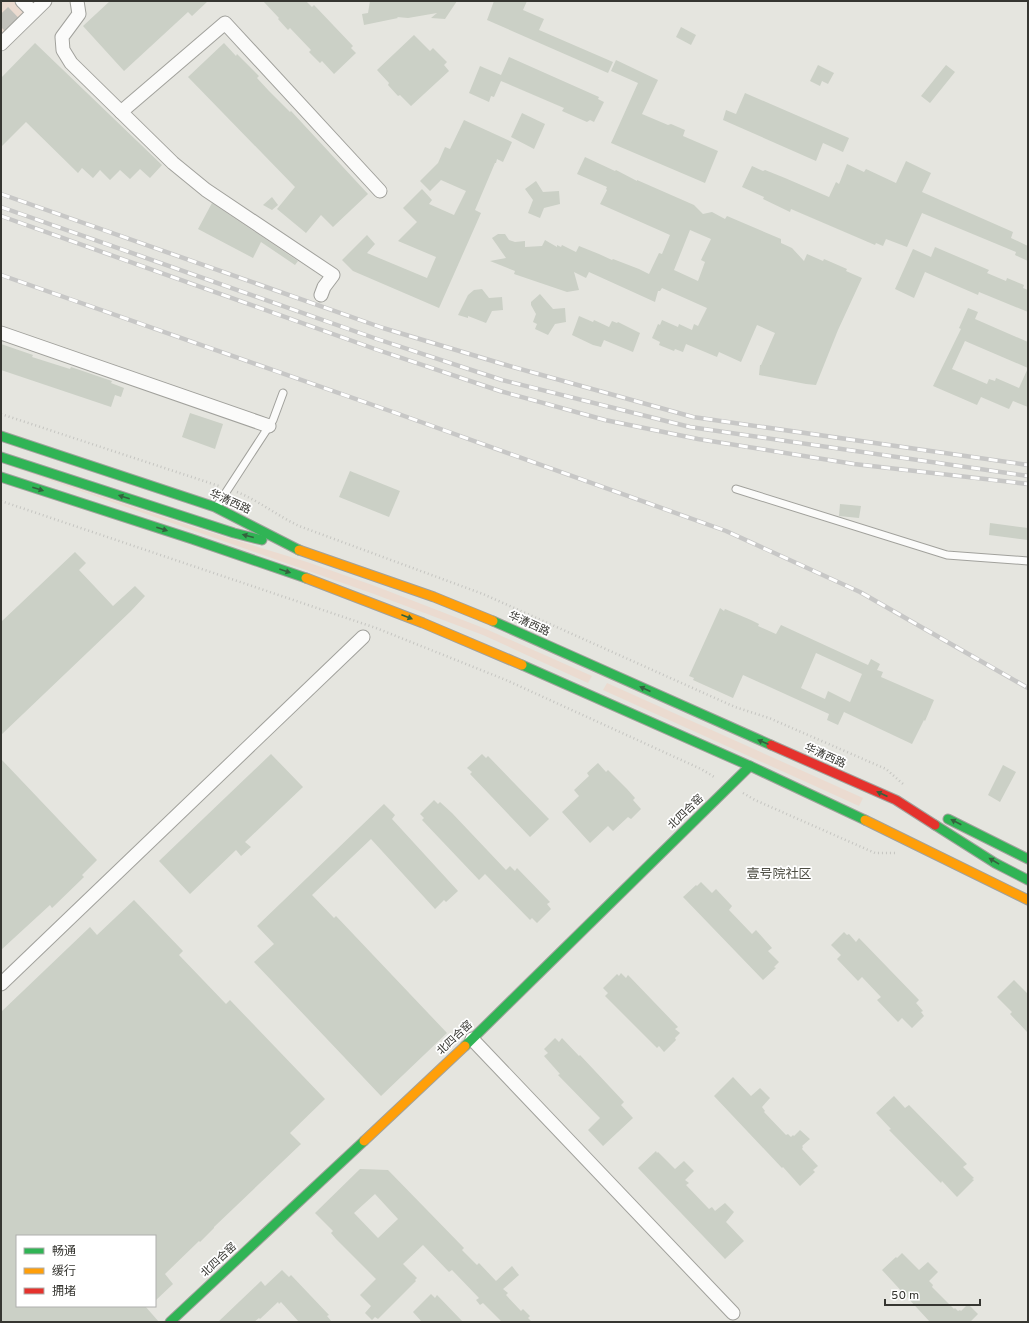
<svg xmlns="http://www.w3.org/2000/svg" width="1029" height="1323" font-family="Overpass,'Noto Sans SC',sans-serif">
  <rect width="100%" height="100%" fill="#e5e5df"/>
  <!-- green -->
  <g fill="#ebdbd0">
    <path d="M1 1H38L1 37Z"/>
    <path d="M1 463 206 531 307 562 375 586 486 629 592 676 588 683 483 635 374 594Z"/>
    <path d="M607 683 863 798 859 806 603 690Z"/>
  </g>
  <!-- building -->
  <g fill="#cbd0c6" fill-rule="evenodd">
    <path d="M110 1H208L192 16 188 12 124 71 83 26Z"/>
    <path d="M263 1H306L312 7 314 5 353 46 351 48 356 53 334 74 322 61 320 63 309 52 311 50 290 28 288 30 278 19 279 18Z"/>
    <path d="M370 1H457L445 19 431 18 437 13 408 18 397 17 398 18 364 25 362 14 368 13Z"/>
    <path d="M494 1H527L523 10 544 19 539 30 613 62 608 73 487 20Z"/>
    <path d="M681 27 696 35 691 45 676 37Z"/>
    <path d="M414 35 430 51 433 48 447 62 444 65 449 71 411 106 400 95 398 96 388 85 389 83 377 70Z"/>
    <path d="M35 43 162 165 150 178 140 169 130 179 120 170 110 180 100 170 93 178 82 168 78 173 26 122 1 147V78Z"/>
    <path d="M224 43 236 56 237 54 259 76 257 78 269 91 290 112 291 111 368 194 333 227 321 215 306 233 277 209 295 187 188 77Z"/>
    <path d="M509 57 599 97 598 99 604 102 594 122 590 120 587 122 562 111 564 108 501 81 494 97 491 96 489 102 469 93 480 66 501 75Z"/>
    <path d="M616 60 658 80 642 114 668 125 671 124 685 130 683 136 718 151 705 183 611 143 638 83 611 71Z"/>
    <path d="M818 65 834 73 828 84 822 81 820 86 810 81Z"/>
    <path d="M946 65 955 72 930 103 921 96Z"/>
    <path d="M745 93 849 138 843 152 823 143 816 161 723 120 726 110 736 114Z"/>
    <path d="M522 113 545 124 534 149 511 137Z"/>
    <path d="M464 120 512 142 503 162 497 159 496 163H495L475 210 481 213 439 308 353 271 342 260 367 235 375 244 367 253 427 278 436 257 398 241 417 222 403 208 422 189 432 200 429 204 454 215 466 191 441 180 430 191 420 181 438 163 445 147 450 149Z"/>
    <path d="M585 157 615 171 616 170 637 181V180L694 205 703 214 712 212 725 219 727 216 781 239V243L792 248 804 261 807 254 823 261 824 259 847 269 846 271 862 278 838 330 816 385 806 384 759 375 760 365H761L775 333 757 325 741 362 719 352 717 357 686 344 683 352 675 349 674 351 659 345 660 342 652 338 658 324 660 325 662 320 678 327 679 324 692 330 694 324 698 326 707 308 662 288 660 291H658L655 302 589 272 586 278 574 272 579 290 567 292 514 274 515 271 490 261 506 258 492 238 498 234H505L509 240 515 242 525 241V247L542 246 545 240 557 247V245L561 247 562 245 576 252 579 246 599 254 612 260 613 259 639 269 649 274 659 253 662 254 670 235 600 204 607 190 606 189 607 187 577 174ZM690 230 711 239 701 260 705 262 698 281 674 270Z"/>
    <path d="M906 161 931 173 922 192 1013 232 1011 238 1028 246V261L1015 255 1016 252 922 213 907 247 886 239 883 246 876 243 875 245 791 209 790 212 763 199 764 197 742 187 752 166 763 171 765 170 785 178 829 197 836 182 839 184 847 164 864 172 866 169 896 183Z"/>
    <path d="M536 181 543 192 559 191 560 204 544 208 540 218 528 213 533 200 525 189Z"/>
    <path d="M272 197 278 205 272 210 263 205Z"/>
    <path d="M212 203 298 261 295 265 261 242 253 258 198 229Z"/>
    <path d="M935 247 989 270 987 273 1006 281 1007 278 1024 285 1023 288 1028 290V312L979 292 978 295 925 272 914 298 895 289 913 249 931 257Z"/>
    <path d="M482 289 489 298 502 297 503 310 492 311 486 323 468 316V318L458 315 468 295 474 290Z"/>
    <path d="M540 294 553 309 565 308 566 322 555 324 548 335 535 329 537 324 533 322 536 314 531 305V302Z"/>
    <path d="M968 308 978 312 975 319 1028 342V407L1013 401 1009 409 981 397 977 405 933 386 961 329 959 328ZM965 341 1028 368 1019 388 996 378 995 381 989 379 987 384 952 369Z"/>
    <path d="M579 316 593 322 594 320 609 327 612 321 617 323 618 322 640 333 633 352 604 340 601 347 593 345 572 335Z"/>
    <path d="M1 344 33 355 32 357 70 369 71 367 112 381 111 383 124 388 121 397 115 395 111 407 1 370Z"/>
    <path d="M190 413 223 424 215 449 182 437Z"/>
    <path d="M350 471 400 491 389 517 339 497Z"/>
    <path d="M840 504 861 506 859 518 839 516Z"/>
    <path d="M990 523 1028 528V540L989 535Z"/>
    <path d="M75 552 86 563 79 570 113 606 135 586 145 596 131 611 1 735V622Z"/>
    <path d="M720 608 724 611 725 609 751 620 759 624 758 626 776 634 781 625 868 665 871 659 880 664 877 670 883 672 881 677 934 700 925 721 924 720 912 744 844 712 838 725 827 720 829 714 743 675 733 698 693 680 694 678 689 676ZM816 653 862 674 850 702 828 691 825 699 801 688Z"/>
    <path d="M271 754 303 787 245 842 251 847 241 856 236 850 190 894 159 861Z"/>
    <path d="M482 754 486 758 488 756 549 819 530 837 470 774 472 772 467 768Z"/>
    <path d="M1 759 97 860 82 875 84 877 52 908 50 905 1 950Z"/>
    <path d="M598 763 606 772 608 770 627 789 635 798 633 800 641 809 631 819 628 817 613 831 608 826 590 843 562 812 579 796 574 790 589 776 587 773Z"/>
    <path d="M1003 765 1016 772 1000 802 988 795Z"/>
    <path d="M434 800 438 804 440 802 452 813 506 870 510 866 515 871 517 868 550 902 547 904 551 909 537 923 532 918 530 920 485 874 479 880 422 820 424 818 420 814Z"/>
    <path d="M384 804 395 815 392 819 458 891 446 902 444 900 435 909 371 839 312 895 334 918 336 916 447 1033 381 1096 254 962 274 944 257 926Z"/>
    <path d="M701 882 712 893 716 889 732 906 729 910 752 934 756 930 772 948 768 951 779 962 774 967 776 968 763 980 683 897 696 885 697 886Z"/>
    <path d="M134 900 183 951 179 955 226 1004 230 1000 325 1099 290 1133 301 1144 214 1227V1228L200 1242 199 1241 165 1274 173 1284 155 1301V1236H17V1306H145L159 1322H1V1012L90 927 97 935Z"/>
    <path d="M844 932 847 935 849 934 856 942 859 938 919 1000 916 1003 923 1011 921 1012 924 1016 912 1028 902 1018 898 1022 877 1000 881 997 862 977 858 981 837 959 841 955 831 945Z"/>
    <path d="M621 973 626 978 628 975 678 1027 675 1029 680 1033 675 1038 676 1040 664 1052 659 1046 657 1048 605 996 608 993 603 988 617 974 619 976Z"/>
    <path d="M1014 980 1028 994V1033L1010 1014 1012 1012 997 997Z"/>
    <path d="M555 1038 559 1042 562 1038 579 1056 580 1055 624 1102 621 1105 633 1118 603 1146 588 1130 600 1118 558 1075 560 1074 544 1056 548 1053 544 1049Z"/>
    <path d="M733 1077 751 1096 760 1088 770 1098 762 1107 765 1111 764 1112 786 1135 788 1134 791 1137 793 1135 794 1136 800 1130 810 1139 802 1146 803 1147 802 1149 818 1166 813 1170 815 1172 800 1186 783 1167 782 1168 714 1096Z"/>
    <path d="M894 1096 905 1108 909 1105 967 1164 963 1167 974 1178 972 1179 974 1180 957 1197 942 1181 941 1183 889 1130 891 1129 876 1113Z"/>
    <path d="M656 1151 657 1153 658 1152 675 1169 684 1161 694 1171 685 1180 689 1183 686 1185 709 1209 712 1207 715 1211 725 1203 734 1212 726 1222 744 1241 725 1259 638 1168Z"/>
    <path d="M360 1169 388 1170 464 1248 462 1250 477 1265 479 1263 496 1281 512 1266 519 1275 503 1289 508 1293 506 1295 521 1311 523 1309 530 1316 528 1318 532 1322H502L483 1303 480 1305 476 1300 479 1298 452 1270 449 1272 423 1245 403 1264 417 1278 415 1280 416 1281 378 1319 375 1317 372 1320 365 1313 371 1306 360 1295 376 1279 336 1239 331 1233 333 1231 315 1213ZM375 1194 398 1219 378 1238 354 1213Z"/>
    <path d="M902 1253 919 1270 928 1262 938 1272 929 1281 933 1285 932 1287 954 1309 955 1308 958 1311 960 1310 961 1311 968 1304 978 1314 971 1321 972 1322H930L882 1270 896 1257 897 1258Z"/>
    <path d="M282 1270 289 1277 291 1275 329 1315 327 1316 332 1322H299L281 1302 279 1304 278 1302 260 1319 259 1318 254 1322H218L261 1281 265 1286Z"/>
    <path d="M431 1294 435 1298 437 1295 463 1322H422L413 1312Z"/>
  </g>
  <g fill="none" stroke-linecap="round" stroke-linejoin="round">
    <!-- secondary-tunnel -->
    <path stroke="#c2c2bc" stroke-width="19" stroke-dasharray="19 10" stroke-linecap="butt" d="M1 27 28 1"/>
    <defs>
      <g id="lane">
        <path d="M736 489 947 555 1028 561"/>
        <path d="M217 506 273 420 283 393"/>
      </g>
      <g id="street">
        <path d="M22 1 33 12"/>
        <path d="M77 1 79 14 62 37 63 50 71 63 173 163 206 190 333 275 324 287 321 295"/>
        <path d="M1 44 45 1"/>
        <path d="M121 112 225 23 380 191"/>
        <path d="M1 333 269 426"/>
        <path d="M1 984 363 637"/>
        <path d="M472 1039 733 1313"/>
      </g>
      <g id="fast">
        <path d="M1 436 215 507 299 550"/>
        <path d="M1 457 234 533 262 540"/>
        <path d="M1 477 192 539 306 578"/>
        <path d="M493 621 771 745"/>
        <path d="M522 665 750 766 865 820"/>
        <path d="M948 819 1028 859"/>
        <path d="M935 825 995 863 1028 880"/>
        <path d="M465 1046 750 766"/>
        <path d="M170 1322 364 1141"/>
      </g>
      <g id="slow">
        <path d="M299 550 434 597 493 621"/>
        <path d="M306 578 423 623 522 665"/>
        <path d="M865 820 1028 900"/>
        <path d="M364 1141 465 1046"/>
      </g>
      <path id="jam" d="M771 745 896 800 935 825"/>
    </defs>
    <!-- lane casing -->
    <use href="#lane" stroke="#a1a19c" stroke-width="9"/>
    <!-- street casing -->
    <use href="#street" stroke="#a1a19c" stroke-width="15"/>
    <!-- fast casing -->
    <use href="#fast" stroke="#a1a19c" stroke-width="11"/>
    <!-- slow casing -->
    <use href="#slow" stroke="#a1a19c" stroke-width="11"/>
    <!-- jam casing -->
    <use href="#jam" stroke="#a1a19c" stroke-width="11"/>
    <!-- path -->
    <g stroke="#c5c5c1" stroke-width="2.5" stroke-dasharray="1 3" stroke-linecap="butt">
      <path d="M1 414 219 486"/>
      <path d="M237 492C259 501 278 516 299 526L483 594 735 707 769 718 886 769 903 784"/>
      <path d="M1 501 376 628 506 680 701 769 716 778"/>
      <path d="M743 793 755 800 875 853H895"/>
    </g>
    <!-- lane -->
    <use href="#lane" stroke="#fbfbfa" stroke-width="7"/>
    <!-- street -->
    <use href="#street" stroke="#fbfbfa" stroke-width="13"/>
    <!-- fast -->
    <use href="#fast" stroke="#30b455" stroke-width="9"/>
    <!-- slow -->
    <use href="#slow" stroke="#ff9f0a" stroke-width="9"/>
    <!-- jam -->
    <use href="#jam" stroke="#e5322d" stroke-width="9"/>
    <defs>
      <g id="rail">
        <path d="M1 194 383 328 506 365 693 417 1028 465"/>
        <path d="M1 207 377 339 502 380 690 427 1028 476"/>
        <path d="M1 216 375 349 500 391 605 420 698 439 854 464 1028 484"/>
        <path d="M1 275 393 412 726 531 860 592 1028 688"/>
      </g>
    </defs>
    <!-- rail casing -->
    <use href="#rail" stroke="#c7c7c6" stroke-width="4.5"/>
    <!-- rail -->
    <use href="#rail" stroke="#fff" stroke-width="3" stroke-dasharray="9" stroke-linecap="butt"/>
  </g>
  <!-- one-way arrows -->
  <defs><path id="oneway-solid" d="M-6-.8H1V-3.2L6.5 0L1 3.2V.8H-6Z"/></defs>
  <g fill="#34623e">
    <use href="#oneway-solid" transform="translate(38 489) rotate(18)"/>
    <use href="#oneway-solid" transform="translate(124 497) rotate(-162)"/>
    <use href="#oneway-solid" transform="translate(162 529) rotate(18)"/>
    <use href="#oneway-solid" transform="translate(248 536) rotate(-165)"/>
    <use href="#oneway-solid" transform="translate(285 571) rotate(19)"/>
    <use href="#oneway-solid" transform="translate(407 617) rotate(21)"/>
    <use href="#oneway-solid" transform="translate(645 689) rotate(-156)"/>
    <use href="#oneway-solid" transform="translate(763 742) rotate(-157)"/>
    <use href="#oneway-solid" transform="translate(882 794) rotate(-156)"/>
    <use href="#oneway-solid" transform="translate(956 822) rotate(-153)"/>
    <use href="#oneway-solid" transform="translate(994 861) rotate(-149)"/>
  </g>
  <g text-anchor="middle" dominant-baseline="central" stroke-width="3.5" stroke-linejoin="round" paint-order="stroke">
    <!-- street labels -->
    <g font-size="11" fill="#363631" stroke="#fff">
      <text transform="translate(230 502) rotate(24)">华清西路</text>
      <text transform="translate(529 624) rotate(24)">华清西路</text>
      <text transform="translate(825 756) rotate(24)">华清西路</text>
      <text transform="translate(686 812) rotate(-44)">北四合窑</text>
      <text transform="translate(455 1038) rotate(-43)">北四合窑</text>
      <text transform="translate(219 1260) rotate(-43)">北四合窑</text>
    </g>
    <!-- quarter labels -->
    <g font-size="13" fill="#4d4d43" stroke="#fff">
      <text x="779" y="875">壹号院社区</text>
    </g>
  </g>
  <!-- border -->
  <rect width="1029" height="1323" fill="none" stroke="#363631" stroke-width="4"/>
  <!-- legend -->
  <rect x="16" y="1235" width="140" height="72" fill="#ffffff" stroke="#afafad"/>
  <rect x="24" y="1248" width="20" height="6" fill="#30b455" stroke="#afafad"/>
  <text x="52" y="1255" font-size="12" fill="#363631">畅通</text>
  <rect x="24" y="1268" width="20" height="6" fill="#ff9f0a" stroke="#afafad"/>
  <text x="52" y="1275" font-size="12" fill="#363631">缓行</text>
  <rect x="24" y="1288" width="20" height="6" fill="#e5322d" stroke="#afafad"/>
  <text x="52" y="1295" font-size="12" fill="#363631">拥堵</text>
  <!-- scale -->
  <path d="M885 1299v6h95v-6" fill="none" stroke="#363631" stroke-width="2"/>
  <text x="891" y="1299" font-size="12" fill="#363631" stroke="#ffffff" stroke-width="3" paint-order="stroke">50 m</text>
</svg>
